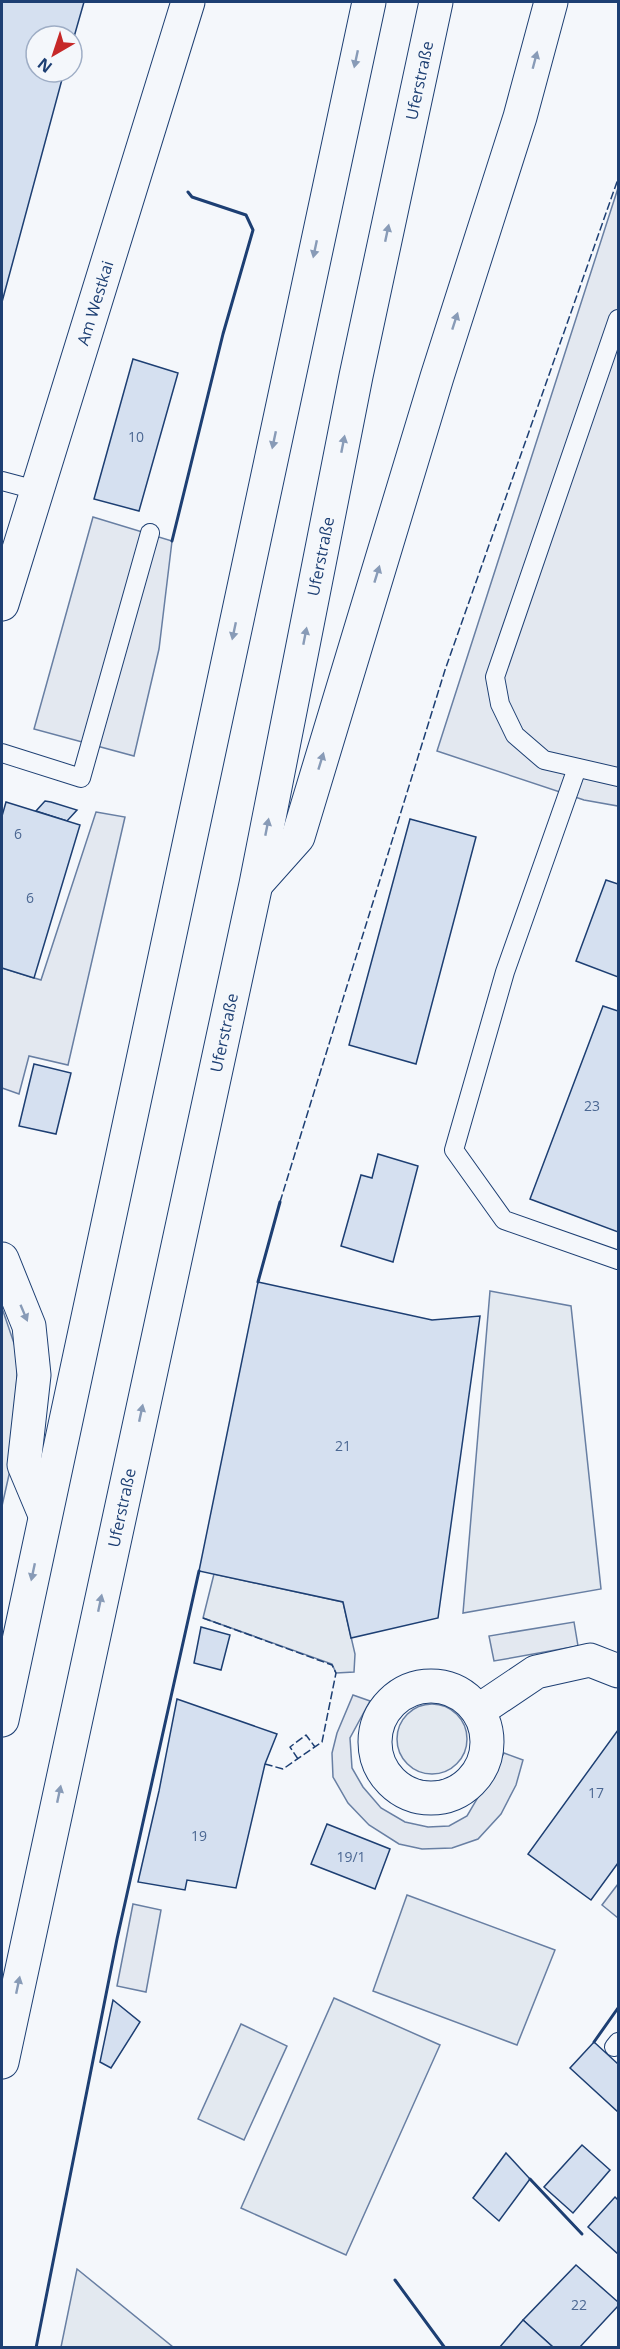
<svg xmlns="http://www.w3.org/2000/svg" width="620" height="2349" font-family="'Open Sans',sans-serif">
  <rect width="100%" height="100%" fill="#f4f7fb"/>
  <!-- green -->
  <g fill="#e3e9f0" stroke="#687fa3" stroke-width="1.5">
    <path d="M490 1291 571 1306 601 1589 463 1613Z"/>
    <path d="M2 1308 18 1355 13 1457 2 1506Z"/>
    <path d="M214 1574 343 1602 355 1654 354 1672 336 1673 332 1664 203 1618Z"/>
    <circle cx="432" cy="1739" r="35"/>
    <path d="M407 1895 555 1950 517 2045 373 1991Z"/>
    <path d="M334 1998 440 2045 346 2255 241 2208Z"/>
    <path d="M241 2024 287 2046 244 2140 198 2119Z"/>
    <path d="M77 2269 173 2347H61Z"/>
  </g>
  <!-- parking -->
  <g fill="#e3e8f0" stroke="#687fa3" stroke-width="1.5">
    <path d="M618 188V806L584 800 437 751Z"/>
    <path d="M93 517 172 541 159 649 134 756 34 729Z"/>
    <path d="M96 812 125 817 68 1065 29 1056 19 1094 2 1088V968L41 980Z"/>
    <path d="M574 1622 578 1646 494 1661 489 1636Z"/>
    <path d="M353 1695 370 1701 350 1738 352 1768 363 1787 381 1808 405 1822 428 1827 449 1826 467 1816 504 1753 523 1760 516 1785 501 1814 478 1839 452 1848 422 1849 399 1844 369 1825 348 1803 333 1777 332 1753 337 1733Z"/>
    <path d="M618 1884V1918L602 1905Z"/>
    <path d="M133 1904 161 1910 146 1992 117 1986Z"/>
  </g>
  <!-- building -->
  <g fill="#d5e0f0" stroke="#1d3f73" stroke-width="1.5">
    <path d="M2 2H84L72 44V36H36V72H64L2 302Z"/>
    <path d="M133 359 178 373 139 511 94 499Z"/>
    <path d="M45 801 51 802 77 810 67 821 36 811Z"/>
    <path d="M6 802 80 825 34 978 2 968V816Z"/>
    <path d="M410 819 476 837 416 1064 349 1045Z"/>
    <path d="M606 880 618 884V977L576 961Z"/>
    <path d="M603 1006 618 1011V1232L530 1199Z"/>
    <path d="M34 1064 71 1073 56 1134 19 1126Z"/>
    <path d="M378 1154 418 1166 393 1262 341 1246 361 1175 372 1178Z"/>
    <path d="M258 1282 432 1320 480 1316 438 1618 351 1638 343 1602 199 1571Z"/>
    <path d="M201 1627 230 1635 221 1670 194 1663Z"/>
    <path d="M177 1699 277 1734 265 1764 236 1888 187 1880 185 1890 138 1882 159 1791Z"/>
    <path d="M618 1730V1863L591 1900 528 1854Z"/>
    <path d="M327 1824 390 1849 375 1889 311 1864Z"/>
    <path d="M113 2000 140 2022 111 2068 100 2062Z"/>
    <path d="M594 2042 618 2064V2112L570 2068Z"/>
    <path d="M582 2145 610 2170 573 2213 544 2187Z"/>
    <path d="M506 2153 530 2179 499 2221 473 2198Z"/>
    <path d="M615 2197 618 2200V2254L588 2227Z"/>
    <path d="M576 2265 618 2302V2306L579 2348H554L523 2320Z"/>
    <path d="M523 2320 554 2348H499Z"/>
  </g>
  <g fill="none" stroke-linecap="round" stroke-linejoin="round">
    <defs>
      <g id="service">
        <path d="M618 319 495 677 500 704 515 735 544 760 618 777"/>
        <path d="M2 481 36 490"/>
        <path d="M2 753 81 778 150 533"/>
        <path d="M577 768 505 972 454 1150 504 1220 618 1260"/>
        <path d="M614 2047 618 2042"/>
      </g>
      <g id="minor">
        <circle cx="431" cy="1742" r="56"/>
        <path d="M478 1711 536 1672 590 1660 618 1671"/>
      </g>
      <g id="secondary">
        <path id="s1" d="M2 604 188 2"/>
      </g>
      <g id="trunk">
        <path d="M257 883 298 837 437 377 520 117 551 2"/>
        <path d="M2 1259 29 1326 34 1375 24 1465 45 1515"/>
        <path d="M2 1720 369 2"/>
        <path id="s2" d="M2 2062 256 884 356 376 436 2"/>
      </g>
    </defs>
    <!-- service casing -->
    <use href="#service" stroke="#1d3f73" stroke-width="20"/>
    <!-- minor casing -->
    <use href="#minor" stroke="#1d3f73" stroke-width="35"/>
    <!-- secondary casing -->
    <use href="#secondary" stroke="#1d3f73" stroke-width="35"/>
    <!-- trunk casing -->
    <use href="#trunk" stroke="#1d3f73" stroke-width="35"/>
    <!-- service -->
    <use href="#service" stroke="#f4f7fb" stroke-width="18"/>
    <!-- minor -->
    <use href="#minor" stroke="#f4f7fb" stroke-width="33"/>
    <!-- secondary -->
    <use href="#secondary" stroke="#f4f7fb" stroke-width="33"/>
    <!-- trunk -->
    <use href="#trunk" stroke="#f4f7fb" stroke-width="33"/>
    <!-- fence -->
    <g stroke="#1d3f73" stroke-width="1.5" stroke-dasharray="8 3" stroke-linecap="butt">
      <path d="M280 1202 445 670 618 179"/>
      <path d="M203 1618 332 1665 336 1673 322 1742 283 1769 265 1764"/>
      <path d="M298 1759 290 1747 306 1735 315 1747"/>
    </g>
    <!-- wall -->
    <g stroke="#1d3f73" stroke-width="3">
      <path d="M172 541 223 334 253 230 246 215 192 197 188 192"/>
      <path d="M258 1282 280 1202"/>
      <path d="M594 2042 618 2008"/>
      <path d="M530 2179 582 2234"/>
      <path d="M395 2280 445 2348"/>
      <path d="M36 2348 117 1939 199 1571"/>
    </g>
  </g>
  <!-- one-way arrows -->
  <defs><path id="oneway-solid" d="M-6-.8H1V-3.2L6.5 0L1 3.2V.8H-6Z" transform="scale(1.5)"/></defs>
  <g fill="#889bb7">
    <use href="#oneway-solid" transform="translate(356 59) rotate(102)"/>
    <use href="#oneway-solid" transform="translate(535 60) rotate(-75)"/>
    <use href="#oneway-solid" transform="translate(387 233) rotate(-78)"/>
    <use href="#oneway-solid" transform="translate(315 249) rotate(102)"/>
    <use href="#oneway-solid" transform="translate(455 321) rotate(-72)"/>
    <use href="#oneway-solid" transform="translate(274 440) rotate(102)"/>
    <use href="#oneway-solid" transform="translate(343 444) rotate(-79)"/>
    <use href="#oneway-solid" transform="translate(377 574) rotate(-73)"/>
    <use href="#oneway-solid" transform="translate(234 631) rotate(102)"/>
    <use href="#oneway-solid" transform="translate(305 636) rotate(-79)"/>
    <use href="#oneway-solid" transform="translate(321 761) rotate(-73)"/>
    <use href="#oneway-solid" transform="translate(267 827) rotate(-79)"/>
    <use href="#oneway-solid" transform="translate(24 1313) rotate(67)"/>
    <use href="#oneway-solid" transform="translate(141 1413) rotate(-78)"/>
    <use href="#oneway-solid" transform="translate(33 1572) rotate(102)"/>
    <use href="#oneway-solid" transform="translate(100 1603) rotate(-78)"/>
    <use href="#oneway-solid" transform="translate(59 1794) rotate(-78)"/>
    <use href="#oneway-solid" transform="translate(18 1985) rotate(-78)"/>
  </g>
  <g text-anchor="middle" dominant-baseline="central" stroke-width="4.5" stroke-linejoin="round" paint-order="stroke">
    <!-- number labels -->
    <g font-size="14" fill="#4b6792">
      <text x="136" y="436">10</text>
      <text x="18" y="833">6</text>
      <text x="30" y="897">6</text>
      <text x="592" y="1105">23</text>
      <text x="343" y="1445">21</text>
      <text x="596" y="1792">17</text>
      <text x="199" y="1835">19</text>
      <text x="351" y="1856">19/1</text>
      <text x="579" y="2304">22</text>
    </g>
    <!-- street labels -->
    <g font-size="16" fill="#1d3f73" stroke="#f4f7fb">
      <text stroke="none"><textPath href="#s2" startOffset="2025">Uferstraße</textPath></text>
      <text stroke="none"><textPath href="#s1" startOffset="315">Am Westkai</textPath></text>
      <text stroke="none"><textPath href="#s2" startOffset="1539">Uferstraße</textPath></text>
      <text stroke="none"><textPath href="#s2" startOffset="1053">Uferstraße</textPath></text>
      <text stroke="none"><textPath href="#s2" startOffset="567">Uferstraße</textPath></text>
    </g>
  </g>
  <!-- border -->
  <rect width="620" height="2349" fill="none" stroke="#1d3f73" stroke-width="6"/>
  <!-- north arrow -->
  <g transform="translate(54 54) rotate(219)"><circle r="28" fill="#f4f7fb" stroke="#9eadc5" stroke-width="1.5"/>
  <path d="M0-4.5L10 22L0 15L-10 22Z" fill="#c62828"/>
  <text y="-9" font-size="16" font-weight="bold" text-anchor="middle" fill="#1d3f73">N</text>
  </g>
</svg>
